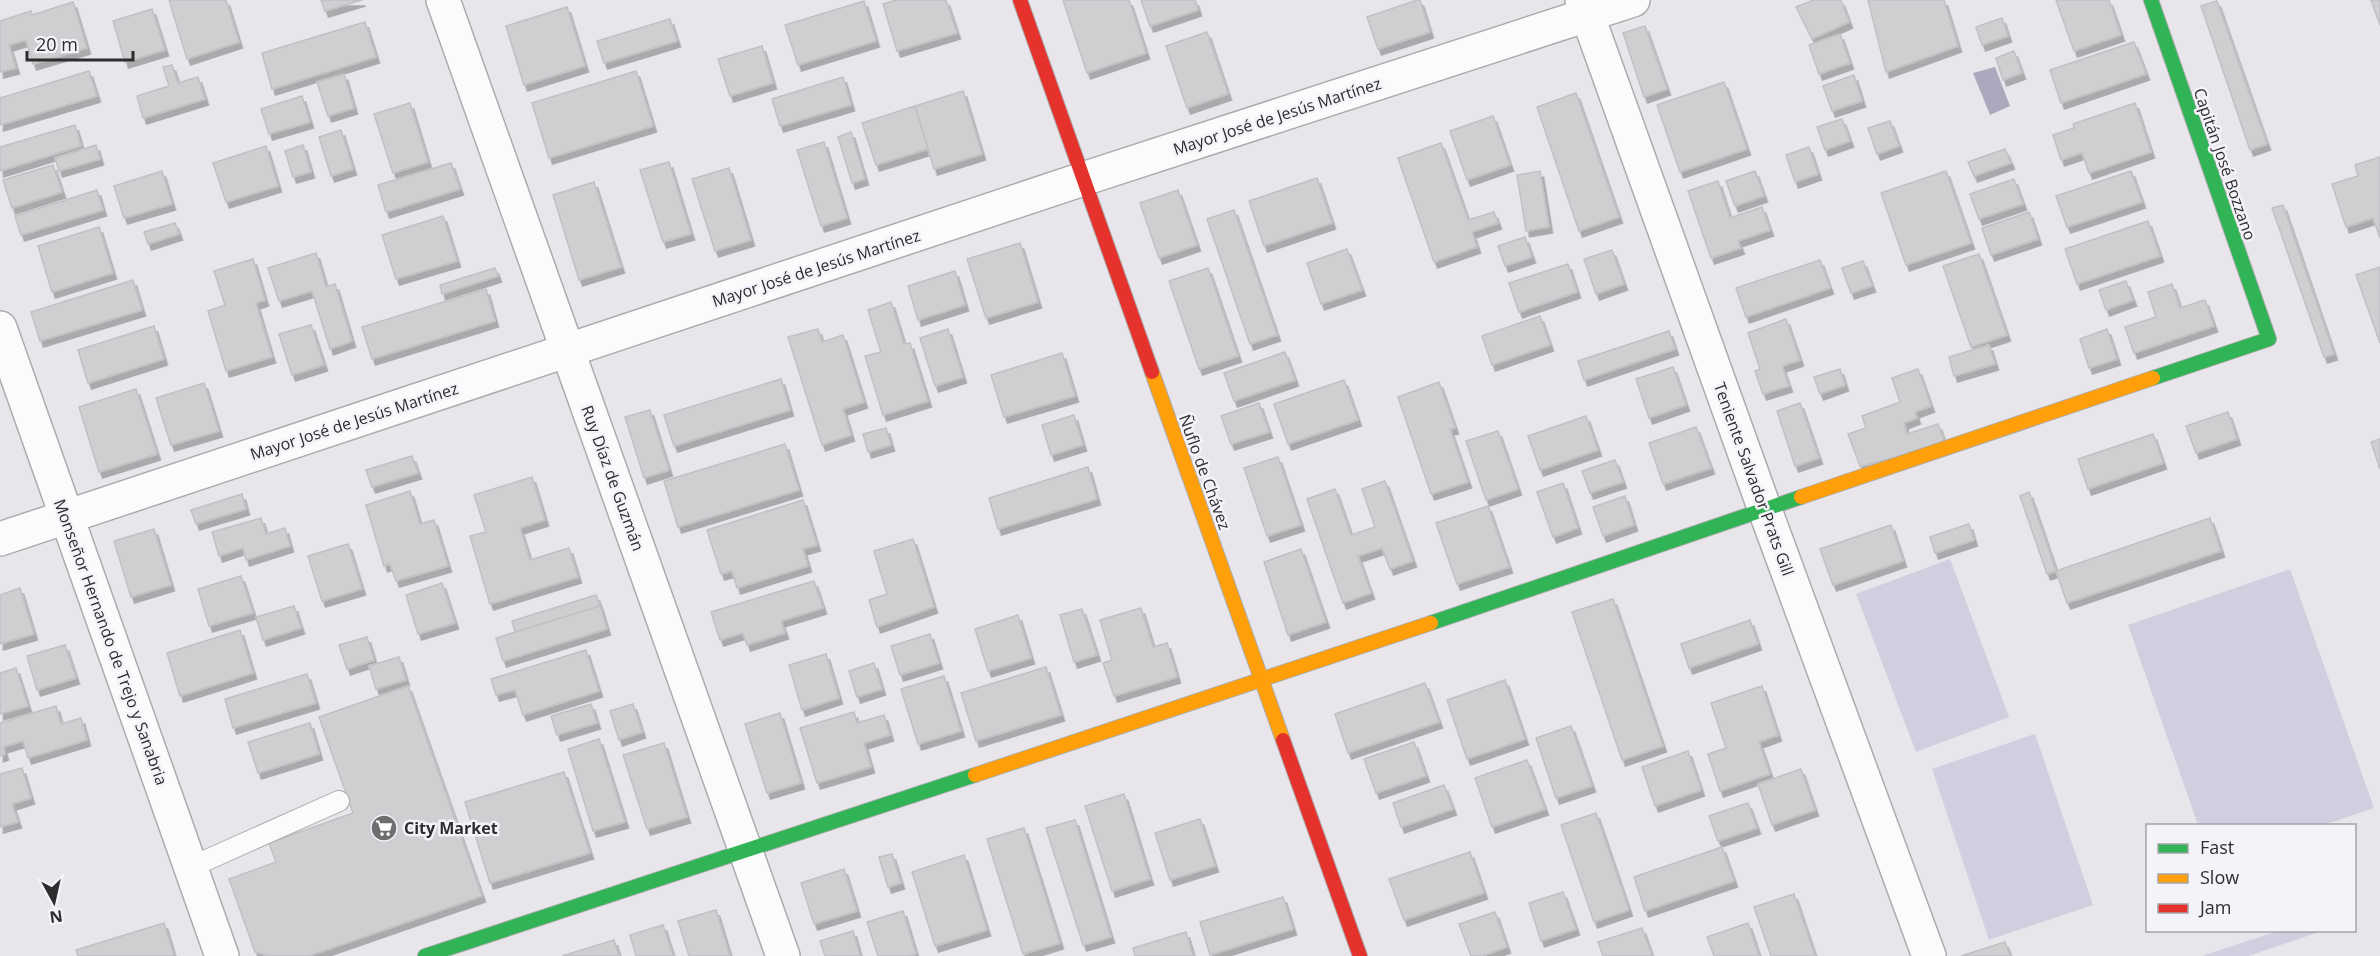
<svg xmlns="http://www.w3.org/2000/svg" width="2380" height="956" font-family="'Open Sans',sans-serif">
  <defs>
    <filter id="shadow"><feDropShadow dx="3.5" dy="6" stdDeviation="0" flood-color="#0004"/></filter>
  </defs>
  <rect width="100%" height="100%" fill="#e8e6ea"/>
  <!-- green -->
  <g fill="#d2cee0">
    <path d="M1950 559 2009 717 1916 752 1856 594Z"/>
    <path d="M2290 569 2374 808 2324 825H2198L2128 625Z"/>
    <path d="M2035 734 2093 905 1989 940 1932 769Z"/>
    <path d="M2278 931H2322L2248 956H2202Z"/>
  </g>
  <!-- water -->
  <path fill="#aca8bd" d="M1995 67 2010 106 1990 115 1973 73Z"/>
  <!-- building -->
  <g fill="#cfced0" stroke="#c1c0c3" stroke-width="1.5" filter="url(#shadow)">
    <path d="M169 0H226L239 42 187 59Z"/>
    <path d="M321 0H362L325 11Z"/>
    <path d="M896 0H946L957 33 897 51 883 4Z"/>
    <path d="M1063 0H1129L1146 53 1087 73Z"/>
    <path d="M1141 0H1195L1198 10 1150 26Z"/>
    <path d="M1417 0H1420L1430 32 1378 49 1367 17Z"/>
    <path d="M1814 0H1841L1849 22 1812 39 1796 7Z"/>
    <path d="M1868 0H1944L1958 46 1886 72Z"/>
    <path d="M2056 0H2109L2121 35 2074 51Z"/>
    <path d="M2371 0H2380V25Z"/>
    <path d="M864 1 876 41 798 65 785 25Z"/>
    <path d="M2217 1 2267 144 2250 150 2201 6Z"/>
    <path d="M73 2 87 48 33 64 26 40 9 45 16 68 0 72V21L31 11 32 15Z"/>
    <path d="M567 7 585 66 524 85 506 26Z"/>
    <path d="M152 9 165 50 125 62 113 21Z"/>
    <path d="M2002 18 2008 36 1982 45 1976 27Z"/>
    <path d="M670 19 677 41 604 63 597 41Z"/>
    <path d="M365 22 376 57 272 89 262 53Z"/>
    <path d="M1645 26 1667 89 1644 97 1623 33Z"/>
    <path d="M1207 32 1228 94 1187 108 1166 46Z"/>
    <path d="M1840 34 1850 63 1819 74 1809 45Z"/>
    <path d="M2134 42 2146 74 2061 103 2050 70Z"/>
    <path d="M762 46 773 83 730 96 718 59Z"/>
    <path d="M2014 51 2022 73 2003 80 1996 58Z"/>
    <path d="M172 65 178 83 198 77 205 99 143 118 137 96 169 86 163 67Z"/>
    <path d="M89 71 97 96 0 125V98Z"/>
    <path d="M636 71 653 126 549 158 532 103Z"/>
    <path d="M344 74 354 108 328 116 317 82Z"/>
    <path d="M1854 75 1862 101 1832 111 1823 86Z"/>
    <path d="M843 77 851 105 780 126 772 99Z"/>
    <path d="M1724 82 1747 149 1680 172 1657 105Z"/>
    <path d="M963 91 982 154 934 169 915 106Z"/>
    <path d="M1576 93 1619 217 1579 231 1537 107Z"/>
    <path d="M302 96 310 122 269 134 261 109Z"/>
    <path d="M410 103 428 162 393 173 374 114Z"/>
    <path d="M2135 103 2151 152 2089 173 2082 153 2061 160 2053 135 2074 128 2073 124Z"/>
    <path d="M915 106 928 149 876 165 862 123Z"/>
    <path d="M1493 116 1510 165 1467 180 1450 131Z"/>
    <path d="M1842 119 1850 141 1825 150 1817 127Z"/>
    <path d="M1890 121 1899 146 1877 154 1868 128Z"/>
    <path d="M75 125 81 146 0 171V147Z"/>
    <path d="M341 130 353 169 331 176 319 137Z"/>
    <path d="M851 132 865 179 852 183 838 137Z"/>
    <path d="M824 142 847 218 821 226 797 150Z"/>
    <path d="M1441 143 1468 220 1494 212 1498 223 1472 232 1477 247 1434 262 1398 158Z"/>
    <path d="M96 145 100 159 59 171 55 158Z"/>
    <path d="M303 145 311 172 293 177 285 151Z"/>
    <path d="M266 146 278 186 226 202 213 163Z"/>
    <path d="M1809 147 1818 174 1795 182 1786 155Z"/>
    <path d="M2005 149 2011 163 1974 176 1968 162Z"/>
    <path d="M2380 157V238L2373 218 2346 227 2332 184 2358 176 2355 165Z"/>
    <path d="M669 162 691 234 663 242 640 170Z"/>
    <path d="M451 163 460 189 386 212 378 185Z"/>
    <path d="M53 165 62 192 12 208 3 180Z"/>
    <path d="M729 168 751 240 715 251 692 179Z"/>
    <path d="M162 171 172 204 124 218 114 186Z"/>
    <path d="M1540 171 1549 227 1526 231 1517 175Z"/>
    <path d="M1755 171 1764 196 1735 206 1726 181Z"/>
    <path d="M1946 171 1971 243 1906 265 1881 193Z"/>
    <path d="M2131 171 2142 202 2067 227 2056 196Z"/>
    <path d="M1317 178 1332 223 1264 246 1249 201Z"/>
    <path d="M2014 179 2023 204 1979 219 1970 194Z"/>
    <path d="M1718 181 1730 218 1762 207 1770 230 1738 241 1741 248 1711 258 1688 191Z"/>
    <path d="M594 182 621 267 579 280 553 195Z"/>
    <path d="M97 190 103 210 21 235 15 216Z"/>
    <path d="M1178 190 1197 245 1159 258 1140 203Z"/>
    <path d="M2283 205 2334 354 2324 357 2272 208Z"/>
    <path d="M1234 210 1277 335 1250 344 1207 219Z"/>
    <path d="M2029 212 2038 239 1991 255 1982 228Z"/>
    <path d="M443 216 457 261 396 279 382 235Z"/>
    <path d="M2148 221 2160 256 2077 284 2065 249Z"/>
    <path d="M175 223 179 234 148 244 144 232Z"/>
    <path d="M99 227 113 273 52 292 38 246Z"/>
    <path d="M1525 237 1532 257 1505 266 1498 246Z"/>
    <path d="M1020 243 1038 302 986 318 967 259Z"/>
    <path d="M1347 249 1362 290 1321 304 1307 263Z"/>
    <path d="M1612 250 1624 284 1596 294 1584 259Z"/>
    <path d="M316 253 326 287 335 284 352 341 330 349 312 291 279 301 268 268Z"/>
    <path d="M1979 254 2007 335 1971 347 1943 266Z"/>
    <path d="M253 259 265 300 256 303 272 357 226 371 208 311 225 305 214 271Z"/>
    <path d="M1820 260 1830 288 1746 317 1736 288Z"/>
    <path d="M1863 261 1872 286 1851 293 1842 268Z"/>
    <path d="M1568 264 1577 292 1519 312 1509 283Z"/>
    <path d="M2380 267V343L2356 275Z"/>
    <path d="M495 268 498 276 442 294 440 285Z"/>
    <path d="M1208 268 1238 356 1199 369 1169 281Z"/>
    <path d="M955 271 965 305 918 320 908 286Z"/>
    <path d="M133 280 142 310 40 341 31 312Z"/>
    <path d="M2126 281 2133 300 2106 310 2099 290Z"/>
    <path d="M2172 284 2180 308 2205 300 2214 326 2134 353 2125 327 2156 317 2148 292Z"/>
    <path d="M486 289 495 321 372 359 362 327Z"/>
    <path d="M891 302 904 344 910 343 928 401 883 415 865 356 881 352 868 310Z"/>
    <path d="M1540 316 1550 345 1492 365 1482 336Z"/>
    <path d="M1786 319 1800 360 1782 366 1789 386 1763 394 1755 371 1760 369 1748 333Z"/>
    <path d="M311 325 324 365 292 375 279 334Z"/>
    <path d="M154 326 164 359 88 383 78 350Z"/>
    <path d="M818 329 822 342 843 335 864 402 843 409 851 435 822 445 788 337Z"/>
    <path d="M948 329 963 377 935 386 920 338Z"/>
    <path d="M2107 329 2117 359 2089 368 2080 339Z"/>
    <path d="M1669 331 1675 349 1584 380 1578 361Z"/>
    <path d="M1989 345 1995 364 1954 376 1949 357Z"/>
    <path d="M1285 352 1295 380 1234 401 1224 373Z"/>
    <path d="M1062 353 1075 396 1004 417 991 375Z"/>
    <path d="M1673 367 1686 405 1649 418 1636 379Z"/>
    <path d="M1840 369 1845 385 1820 394 1814 377Z"/>
    <path d="M1918 369 1931 406 1915 412 1917 418 1904 423 1907 434 1938 424 1946 446 1860 466 1848 434 1866 428 1862 416 1900 402 1892 378Z"/>
    <path d="M781 379 790 410 674 446 664 415Z"/>
    <path d="M1344 380 1358 420 1288 444 1274 404Z"/>
    <path d="M1439 382 1455 428 1450 429 1468 482 1431 494 1398 397Z"/>
    <path d="M204 383 219 431 171 445 156 398Z"/>
    <path d="M136 389 157 454 99 472 79 407Z"/>
    <path d="M1259 403 1269 432 1231 444 1221 416Z"/>
    <path d="M1800 403 1819 458 1795 466 1777 411Z"/>
    <path d="M650 410 669 470 644 478 625 417Z"/>
    <path d="M2228 412 2237 439 2196 453 2186 426Z"/>
    <path d="M1074 415 1083 445 1051 455 1042 425Z"/>
    <path d="M1586 416 1598 450 1540 470 1528 436Z"/>
    <path d="M1696 427 1711 468 1663 484 1649 443Z"/>
    <path d="M886 428 891 445 868 452 863 434Z"/>
    <path d="M1498 431 1518 489 1486 500 1466 441Z"/>
    <path d="M2153 434 2163 463 2088 489 2078 459Z"/>
    <path d="M2380 439V469L2371 442Z"/>
    <path d="M785 444 799 490 678 527 664 481Z"/>
    <path d="M412 456 418 473 372 487 366 470Z"/>
    <path d="M1278 457 1301 525 1267 536 1244 468Z"/>
    <path d="M1615 460 1623 482 1590 493 1582 471Z"/>
    <path d="M1088 467 1097 499 998 529 989 498Z"/>
    <path d="M532 477 545 520 520 528 530 560 569 548 578 577 490 604 470 536 486 532 474 495Z"/>
    <path d="M1385 481 1413 561 1390 569 1382 548 1358 556 1371 593 1343 603 1307 499 1335 489 1351 535 1375 527 1362 489Z"/>
    <path d="M1563 483 1578 528 1553 537 1537 492Z"/>
    <path d="M410 491 420 524 434 520 448 566 396 581 390 564 384 566 366 505Z"/>
    <path d="M2029 492 2056 571 2047 574 2020 496Z"/>
    <path d="M242 494 246 509 196 524 191 510Z"/>
    <path d="M1625 496 1634 525 1603 536 1593 507Z"/>
    <path d="M803 500 817 545 803 549 808 566 737 588 732 571 721 574 707 530Z"/>
    <path d="M1488 506 1509 567 1457 584 1436 523Z"/>
    <path d="M261 518 266 534 285 528 290 546 246 560 243 548 219 556 212 532Z"/>
    <path d="M2210 518 2221 551 2067 603 2056 571Z"/>
    <path d="M1969 524 1974 540 1935 553 1930 537Z"/>
    <path d="M1891 525 1903 561 1833 585 1820 549Z"/>
    <path d="M154 529 171 585 131 597 114 541Z"/>
    <path d="M913 539 934 607 877 627 869 600 887 594 874 551Z"/>
    <path d="M348 544 362 589 322 601 308 556Z"/>
    <path d="M1301 549 1326 622 1288 635 1264 562Z"/>
    <path d="M241 576 253 613 209 626 198 589Z"/>
    <path d="M814 581 823 608 781 621 785 633 747 645 743 633 720 640 711 612Z"/>
    <path d="M442 583 455 623 418 634 406 595Z"/>
    <path d="M20 588 34 634 0 644V595Z"/>
    <path d="M596 595 600 606 515 632 512 621Z"/>
    <path d="M1613 599 1663 746 1622 760 1572 612Z"/>
    <path d="M294 606 301 628 263 640 256 617Z"/>
    <path d="M600 606 607 629 503 661 496 638Z"/>
    <path d="M1141 608 1153 647 1167 643 1177 677 1114 696 1103 663 1112 660 1100 620Z"/>
    <path d="M1082 609 1097 655 1074 662 1060 615Z"/>
    <path d="M1018 615 1031 658 988 671 975 629Z"/>
    <path d="M1750 620 1758 644 1689 668 1681 644Z"/>
    <path d="M240 630 253 673 180 696 167 653Z"/>
    <path d="M930 634 939 663 900 675 891 646Z"/>
    <path d="M367 637 374 660 347 669 339 645Z"/>
    <path d="M65 645 76 678 37 690 27 656Z"/>
    <path d="M586 650 599 691 523 715 515 690 496 695 491 679Z"/>
    <path d="M826 654 839 698 802 710 789 665Z"/>
    <path d="M399 657 406 680 376 689 369 666Z"/>
    <path d="M874 663 882 689 857 697 849 671Z"/>
    <path d="M1046 667 1061 715 976 741 961 693Z"/>
    <path d="M16 668 28 706 0 714V673Z"/>
    <path d="M307 674 316 703 233 728 225 699Z"/>
    <path d="M944 676 961 731 918 744 901 689Z"/>
    <path d="M1505 680 1525 739 1467 759 1447 700Z"/>
    <path d="M1425 683 1439 722 1348 753 1335 714Z"/>
    <path d="M408 686 482 896 309 956H269L255 952 229 879 276 862 269 843 353 813 319 717Z"/>
    <path d="M1762 686 1778 735 1759 742 1770 774 1720 791 1708 754 1726 748 1711 703Z"/>
    <path d="M591 704 597 723 557 735 551 716Z"/>
    <path d="M633 704 642 732 619 740 610 711Z"/>
    <path d="M56 706 61 724 81 718 87 740 28 758 23 741 3 747 5 754 0 756V723Z"/>
    <path d="M854 712 857 723 884 715 890 735 864 743 871 767 817 783 800 728Z"/>
    <path d="M780 713 801 783 767 793 745 724Z"/>
    <path d="M310 723 319 754 258 773 248 742Z"/>
    <path d="M1571 726 1592 786 1556 798 1536 738Z"/>
    <path d="M599 739 625 822 593 831 568 749Z"/>
    <path d="M1414 742 1426 776 1376 793 1364 759Z"/>
    <path d="M664 743 687 817 647 829 623 755Z"/>
    <path d="M1688 751 1701 790 1655 806 1642 767Z"/>
    <path d="M1527 760 1545 809 1492 827 1475 778Z"/>
    <path d="M22 768 31 798 12 804 18 822 0 827V774Z"/>
    <path d="M1801 769 1815 810 1772 825 1758 784Z"/>
    <path d="M564 772 590 853 490 883 465 802Z"/>
    <path d="M1444 785 1453 809 1401 827 1393 803Z"/>
    <path d="M1124 794 1150 879 1112 891 1085 806Z"/>
    <path d="M1748 803 1757 828 1718 841 1709 816Z"/>
    <path d="M1596 813 1629 910 1594 922 1561 825Z"/>
    <path d="M1200 819 1215 866 1170 880 1155 833Z"/>
    <path d="M1075 820 1111 937 1083 945 1046 828Z"/>
    <path d="M1024 828 1060 943 1023 954 987 839Z"/>
    <path d="M1722 847 1734 881 1645 911 1634 877Z"/>
    <path d="M1470 852 1484 893 1404 920 1389 879Z"/>
    <path d="M892 854 901 883 888 887 879 857Z"/>
    <path d="M964 855 987 930 935 946 912 872Z"/>
    <path d="M844 869 857 911 814 924 801 883Z"/>
    <path d="M1563 892 1576 929 1541 941 1529 903Z"/>
    <path d="M1794 894 1815 956H1771L1754 907Z"/>
    <path d="M1283 897 1293 929 1210 955 1200 922Z"/>
    <path d="M716 910 730 956H689L678 921Z"/>
    <path d="M903 911 916 954 910 956H878L867 922Z"/>
    <path d="M1495 912 1507 947 1482 956H1471L1459 924Z"/>
    <path d="M164 923 174 956H78L76 950Z"/>
    <path d="M1748 923 1759 956H1714L1707 937Z"/>
    <path d="M663 925 673 956H636L630 935Z"/>
    <path d="M1642 928 1652 956H1603L1598 942Z"/>
    <path d="M853 931 860 956H825L820 941Z"/>
    <path d="M1186 932 1193 956H1135L1133 948Z"/>
    <path d="M614 940 619 956H562Z"/>
    <path d="M2005 942 2010 956H1961Z"/>
  </g>
  <g fill="none" stroke-linecap="round" stroke-linejoin="round">
    <defs>
      <path id="lane" d="M191 867 339 801"/>
      <g id="street">
        <path d="M443 0 783 956"/>
        <path d="M1582 0 1765 510 1929 956"/>
        <path d="M0 328 222 956"/>
        <path d="M0 539 1083 179 1633 0"/>
      </g>
      <g id="fast">
        <path d="M2151 0 2269 339 2153 378"/>
        <path d="M1431 623 1801 497"/>
        <path d="M425 956 975 775"/>
      </g>
      <g id="slow">
        <path d="M1152 372 1283 740"/>
        <path d="M1801 497 2153 378"/>
        <path d="M975 775 1431 623"/>
      </g>
      <g id="jam">
        <path d="M1020 0 1152 372"/>
        <path d="M1283 740 1360 956"/>
      </g>
    </defs>
    <!-- lane casing -->
    <use href="#lane" stroke="#acabae" stroke-width="22"/>
    <!-- street casing -->
    <use href="#street" stroke="#acabae" stroke-width="36"/>
    <!-- fast casing -->
    <use href="#fast" stroke="#acabae" stroke-width="16"/>
    <!-- slow casing -->
    <use href="#slow" stroke="#acabae" stroke-width="16"/>
    <!-- jam casing -->
    <use href="#jam" stroke="#acabae" stroke-width="16"/>
    <!-- lane -->
    <use href="#lane" stroke="#fcfbfc" stroke-width="20"/>
    <!-- street -->
    <use href="#street" stroke="#fcfbfc" stroke-width="33"/>
    <!-- fast -->
    <use href="#fast" stroke="#30b455" stroke-width="14"/>
    <!-- slow -->
    <use href="#slow" stroke="#ff9f0a" stroke-width="14"/>
    <!-- jam -->
    <use href="#jam" stroke="#e5322d" stroke-width="14"/>
  </g>
  <!-- icons -->
  <defs>
    <symbol id="supermarket-disc" viewBox="-11 -11 22 22"><circle r="9.5" fill="#6e6e70" stroke="#f4f3f9"/><path d="M-6-5.5h2.5l.6 2H6L4.5 2H-2.5L-4.4-4H-6ZM-1.5 3.2a1.3 1.3 0 1 0 .1 0ZM3 3.2a1.3 1.3 0 1 0 .1 0Z" fill="#fff"/></symbol>
  </defs>
  <g fill-rule="evenodd">
    <use href="#supermarket-disc" x="369" y="813" width="30" height="30"/>
  </g>
  <g text-anchor="middle" dominant-baseline="central" stroke-width="5" stroke-linejoin="round" paint-order="stroke">
    <!-- street labels -->
    <g font-size="16" fill="#2d2d2f" stroke="#f4f3f9">
      <text transform="translate(1277 116) rotate(-18)">Mayor José de Jesús Martínez</text>
      <text transform="translate(2225 164) rotate(71)">Capitán José Bozzano</text>
      <text transform="translate(816 268) rotate(-18)">Mayor José de Jesús Martínez</text>
      <text transform="translate(354 421) rotate(-18)">Mayor José de Jesús Martínez</text>
      <text transform="translate(1205 472) rotate(70)">Ñuflo de Chávez</text>
      <text transform="translate(613 478) rotate(70)">Ruy Díaz de Guzmán</text>
      <text transform="translate(1754 479) rotate(70)">Teniente Salvador Prats Gill</text>
      <text transform="translate(111 642) rotate(70)">Monseñor Hernando de Trejo y Sanabria</text>
    </g>
    <!-- poi labels -->
    <g font-size="16" font-weight="bold" fill="#2d2d2f" stroke="#f4f3f9" text-anchor="start">
      <text x="404" y="828">City Market</text>
    </g>
  </g>
  <!-- legend -->
  <rect x="2146" y="824" width="210" height="108" fill="#f4f3f9" stroke="#a4a4a8" stroke-width="1.5"/>
  <rect x="2158" y="844" width="30" height="9" fill="#30b455" stroke="#a4a4a8" stroke-width="1.5"/>
  <text x="2200" y="854" font-size="18" fill="#2d2d2f">Fast</text>
  <rect x="2158" y="874" width="30" height="9" fill="#ff9f0a" stroke="#a4a4a8" stroke-width="1.5"/>
  <text x="2200" y="884" font-size="18" fill="#2d2d2f">Slow</text>
  <rect x="2158" y="904" width="30" height="9" fill="#e5322d" stroke="#a4a4a8" stroke-width="1.5"/>
  <text x="2200" y="914" font-size="18" fill="#2d2d2f">Jam</text>
  <!-- north arrow -->
  <g transform="translate(54 902) rotate(172)" stroke="#f4f3f9" stroke-width="4.5" paint-order="stroke">
  <path d="M0-4.5L10 22L0 15L-10 22Z" fill="#2d2d2f"/>
  <text y="-9" font-size="16" font-weight="bold" text-anchor="middle" fill="#2d2d2f">N</text>
  </g>
  <!-- scale -->
  <path d="M27 51v9h106v-9" fill="none" stroke="#2d2d2f" stroke-width="3"/>
  <text x="36" y="51" font-size="18" fill="#2d2d2f" stroke="#f4f3f9" stroke-width="4.5" paint-order="stroke">20 m</text>
</svg>
